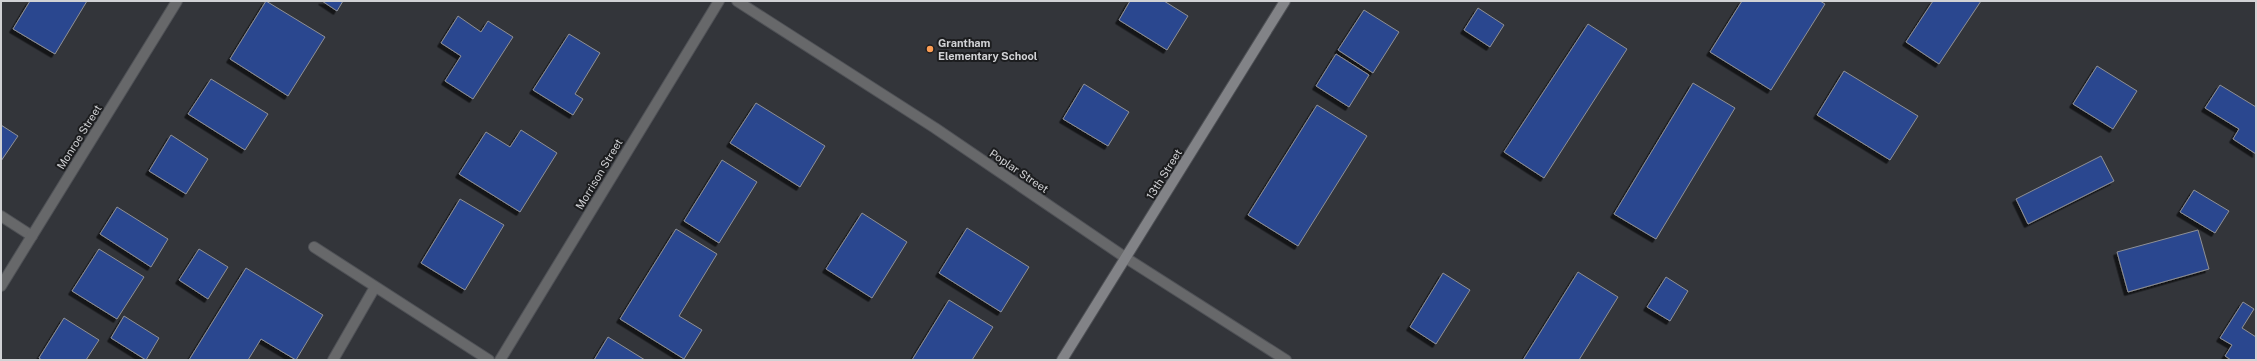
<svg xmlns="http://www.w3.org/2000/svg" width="2257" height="361" font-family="'Public Sans',sans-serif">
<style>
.building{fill:#2c478f;stroke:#8e9095;filter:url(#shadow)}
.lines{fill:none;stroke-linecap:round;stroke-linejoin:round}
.lane-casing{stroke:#4f5156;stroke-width:12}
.street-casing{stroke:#4f5156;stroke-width:12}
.secondary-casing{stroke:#4f5156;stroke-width:12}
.lane{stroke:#67686a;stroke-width:10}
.street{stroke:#67686a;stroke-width:10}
.secondary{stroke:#828387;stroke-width:10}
.poi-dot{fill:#fc9d54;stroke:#1c1d1f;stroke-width:1.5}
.labels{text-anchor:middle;stroke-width:4;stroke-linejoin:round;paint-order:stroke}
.poi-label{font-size:11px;font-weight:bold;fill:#d1d2d5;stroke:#1c1d1f;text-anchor:start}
.street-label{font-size:11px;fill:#d1d2d5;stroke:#1c1d1f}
</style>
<defs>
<filter id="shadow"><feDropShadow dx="-3.5" dy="3.5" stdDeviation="0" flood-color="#0009"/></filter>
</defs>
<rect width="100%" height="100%" fill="#33353a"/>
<!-- building -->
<path class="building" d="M30,1H87L55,54L13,29Z
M266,1L325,37L288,96L230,59Z
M322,1H343L337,11Z
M1130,1H1164L1188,16L1167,50L1119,20Z
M1742,1H1820L1825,4L1771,90L1710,52Z
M1933,1H1981L1939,64L1906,42Z
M1478,8L1504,25L1490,47L1464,30Z
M1364,10L1399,32L1373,73L1338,50Z
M458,16L481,32L488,21L513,37L473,99L445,81L461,56L441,43Z
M1588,24L1627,49L1544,178L1504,152Z
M569,34L600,53L575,94L583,99L573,115L533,90Z
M1336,54L1369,75L1349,107L1316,86Z
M2097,66L2137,91L2113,129L2073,104Z
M1844,71L1918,116L1890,160L1817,115Z
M211,79L268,114L245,150L188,114Z
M1693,83L1735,108L1656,239L1614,214Z
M1084,84L1129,112L1108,146L1063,119Z
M2220,85L2256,107V154L2233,139L2239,129L2205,108Z
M756,103L825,146L800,187L730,143Z
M1317,105L1367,136L1298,246L1248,215Z
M1,125L18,136L1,161Z
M521,130L557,153L520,212L459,174L486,132L510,147Z
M171,135L208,159L186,194L149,171Z
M2101,156L2114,181L2028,224L2016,199Z
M722,160L757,182L719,243L684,221Z
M2194,190L2229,211L2215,233L2180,212Z
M460,199L504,225L465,290L421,263Z
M117,207L168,239L151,267L100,234Z
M862,213L907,242L872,298L826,269Z
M967,228L1029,267L1001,312L939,273Z
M676,229L717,254L679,316L702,330L684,359L620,319Z
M2198,230L2209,269L2128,292L2117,252Z
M99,249L144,277L117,319L72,291Z
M199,249L228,267L208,299L179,280Z
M246,268L323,315L296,360L261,339L248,360H189Z
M1578,272L1618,297L1579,360H1523Z
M1443,273L1470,290L1436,344L1410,327Z
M1666,277L1688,291L1670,321L1647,307Z
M949,300L993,327L972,360H912Z
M2243,302L2254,309L2242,328L2256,337V360H2231L2225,356L2232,345L2220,338Z
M124,316L159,338L146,360L111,338Z
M64,318L99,340L86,360H42L39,358Z
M608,337L645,360H594Z"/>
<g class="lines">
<defs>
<path id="lane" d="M1,216L32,236
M314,247L489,360
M333,360L375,287"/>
<path id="street" d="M737,1L935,128L1126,258L1286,360
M1,286L177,1
M500,360L719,1"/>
<path id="secondary" d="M1062,360L1285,1"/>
</defs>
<!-- lane casing -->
<use href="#lane" class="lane-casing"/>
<!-- street casing -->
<use href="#street" class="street-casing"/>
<!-- secondary casing -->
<use href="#secondary" class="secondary-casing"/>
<!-- lane -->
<use href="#lane" class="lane"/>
<!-- street -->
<use href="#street" class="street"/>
<!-- secondary -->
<use href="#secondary" class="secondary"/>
</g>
<!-- markers -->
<circle class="poi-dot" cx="930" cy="49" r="4"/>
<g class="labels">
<!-- poi labels -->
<g class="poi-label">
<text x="938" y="47">Grantham<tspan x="938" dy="13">Elementary School</tspan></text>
</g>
<!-- street labels -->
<g class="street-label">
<text transform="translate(79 137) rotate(-58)" y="4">Monroe Street</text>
<text transform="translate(1019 171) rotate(34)" y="4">Poplar Street</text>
<text transform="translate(599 174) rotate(-59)" y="4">Morrison Street</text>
<text transform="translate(1164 174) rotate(-58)" y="4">13th Street</text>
</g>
</g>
<!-- border -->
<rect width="2257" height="361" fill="none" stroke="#d1d2d5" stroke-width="4"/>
</svg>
